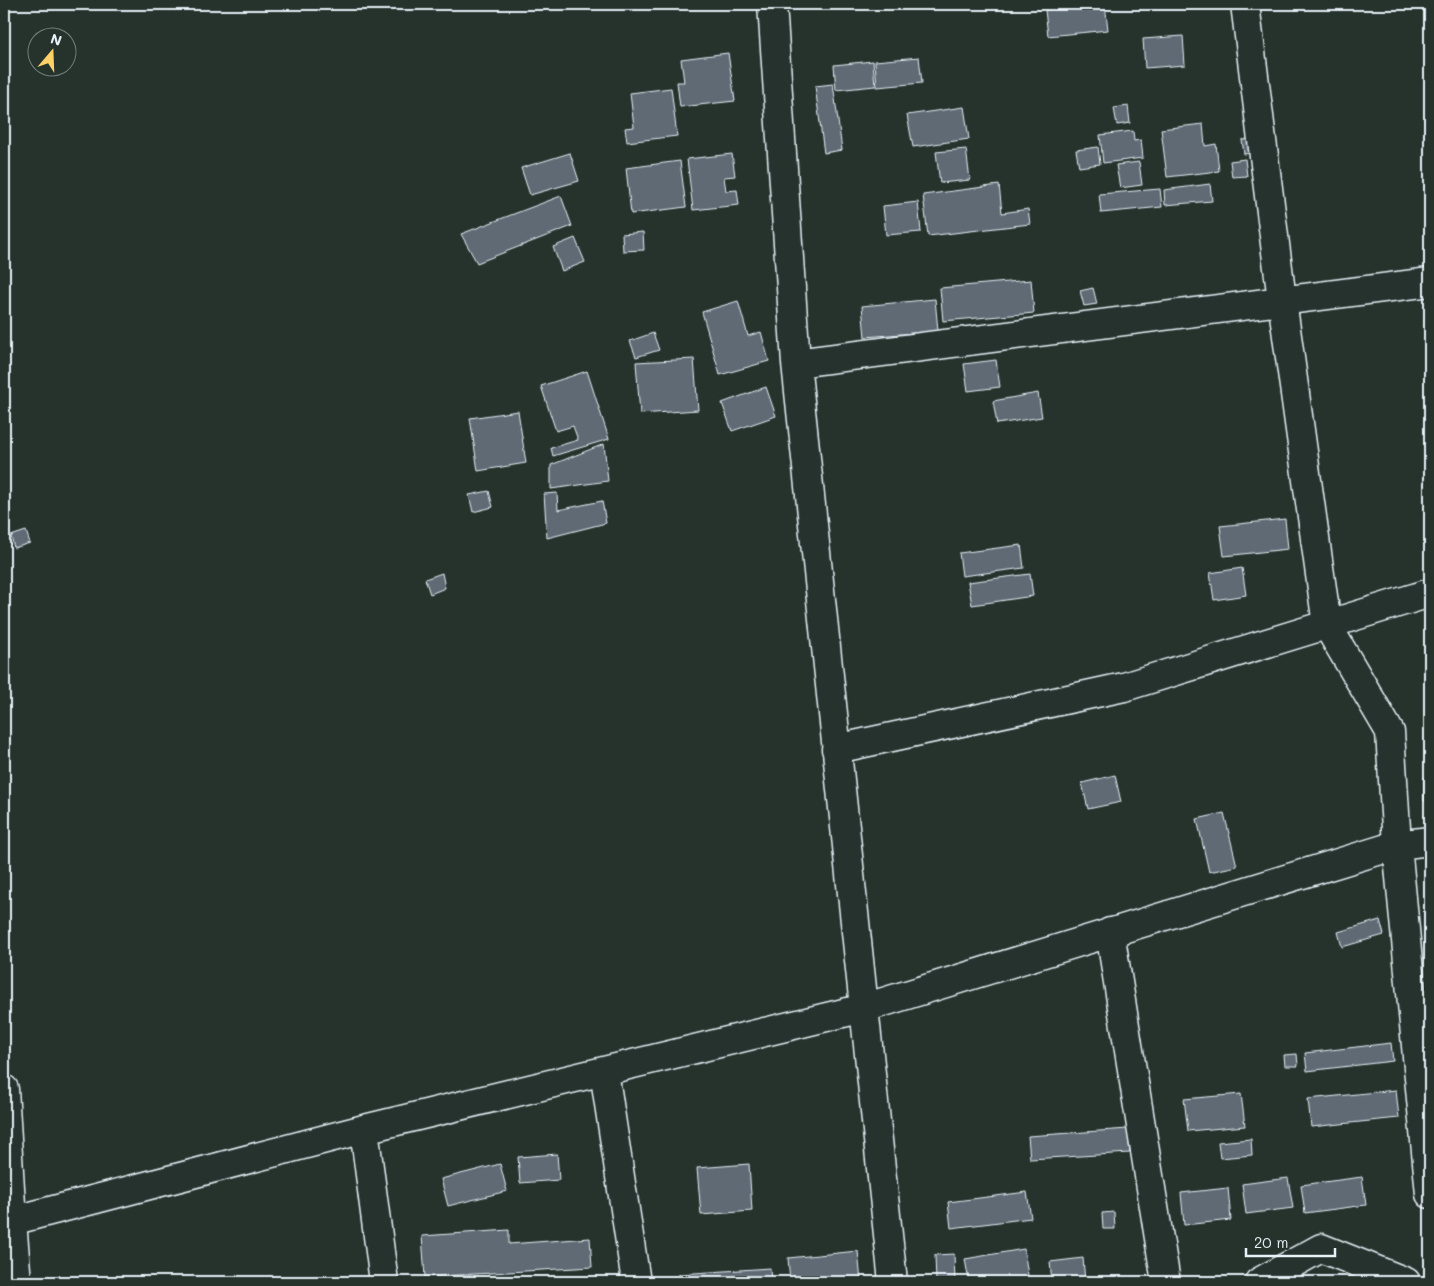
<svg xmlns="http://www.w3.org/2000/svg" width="1434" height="1286" font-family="Mali,sans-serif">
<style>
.building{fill:#5e6b75;stroke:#e8f1f8}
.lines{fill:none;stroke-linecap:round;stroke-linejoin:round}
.street-casing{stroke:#e8f1f8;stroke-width:31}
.street{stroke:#26332d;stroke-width:28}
</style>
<rect width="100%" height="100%" fill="#26332d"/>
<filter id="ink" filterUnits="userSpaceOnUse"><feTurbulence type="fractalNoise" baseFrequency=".02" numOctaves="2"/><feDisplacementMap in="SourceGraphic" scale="10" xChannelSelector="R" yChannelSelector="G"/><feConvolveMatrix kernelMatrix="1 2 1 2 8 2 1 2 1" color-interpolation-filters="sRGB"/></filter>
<g filter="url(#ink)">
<!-- building -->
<path class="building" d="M1105,4L1108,30L1048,36L1045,10Z
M1183,36L1185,65L1145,68L1143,39Z
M728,53L735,101L680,107L677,82H684L681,59Z
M919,57L922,83L877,87L875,61Z
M873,61L875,86L836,90L834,65Z
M833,84L842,150L824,153L815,86Z
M671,88L677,136L627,142L625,128L634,127L630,93Z
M1128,106L1130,123L1117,125L1114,108Z
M964,107L969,139L913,147L907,115Z
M1203,124L1205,146L1216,144L1219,171L1167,177L1161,129Z
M1133,131L1134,141L1141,140L1143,158L1103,163L1100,135Z
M1260,138L1261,152L1244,154L1242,140Z
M1098,147L1100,164L1079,167L1076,150Z
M966,149L970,180L940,183L936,152Z
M570,153L579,181L530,195L521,168Z
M732,154L735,176L724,177L726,191L737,190L739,205L693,210L687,159Z
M1245,159L1247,176L1232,177L1230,161Z
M680,161L686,207L631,214L626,168Z
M1139,162L1142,185L1120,188L1116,165Z
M1210,184L1212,201L1165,205L1164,190Z
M999,185L1002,213L1028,209L1030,224L928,236L923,195Z
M1160,189L1162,207L1101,213L1099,194Z
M561,196L572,226L477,263L461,234Z
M918,202L921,232L886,235L883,206Z
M643,232L644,250L623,251L622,234Z
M575,238L585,262L562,271L553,247Z
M1031,280L1034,313L943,321L940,288Z
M1093,288L1097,304L1084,306L1080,291Z
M935,299L938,331L865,337L862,306Z
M738,301L748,336L761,332L769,361L720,375L702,312Z
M653,333L659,350L636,357L630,341Z
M694,359L698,410L640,414L636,362Z
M996,360L1000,387L968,391L964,364Z
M587,371L609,439L553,456L551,448L578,440L573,426L556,431L541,386Z
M766,387L776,416L732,431L722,403Z
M1038,393L1042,417L997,424L993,401Z
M518,411L526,463L478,471L470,418Z
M604,444L608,481L551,489V465Z
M489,491L493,507L473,512L469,495Z
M557,493L558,510L602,501L606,523L547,538L544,494Z
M1285,519L1288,549L1224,556L1220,526Z
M26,531L30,543L14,548L11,536Z
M1021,545L1024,568L962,576L959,553Z
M1242,568L1246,595L1214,600L1210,573Z
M442,573L445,588L430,594L425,579Z
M1030,574L1033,596L972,605L968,582Z
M1115,775L1121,802L1088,809L1082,783Z
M1430,777V800L1424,801V778Z
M1224,813L1237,866L1209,872L1197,819Z
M1380,920L1384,935L1342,947L1338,932Z
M1391,1043L1393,1061L1307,1071L1305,1053Z
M1297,1054L1298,1066H1285L1284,1055Z
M1396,1090L1399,1118L1311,1127L1308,1099Z
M1241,1094L1245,1126L1188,1131L1184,1099Z
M1128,1129L1130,1153L1030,1159L1028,1136Z
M1251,1139L1252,1155L1220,1158L1218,1142Z
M557,1154L559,1180L520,1183L518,1157Z
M500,1164L507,1191L448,1206L441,1179Z
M749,1164L752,1211L701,1215L697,1168Z
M1362,1177L1366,1205L1305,1213L1301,1185Z
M1288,1178L1293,1208L1246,1214L1242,1184Z
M1228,1188L1231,1220L1184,1225L1181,1193Z
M1027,1192L1031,1218L951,1228L948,1202Z
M1114,1212L1115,1229H1103L1102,1213Z
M509,1230V1244L590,1238L592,1267L425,1277L422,1236Z
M1024,1249L1029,1282H969L965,1259Z
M858,1251L861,1282H790L788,1258Z
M954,1254L955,1282H936L935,1255Z
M1083,1258L1085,1282H1052L1050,1262Z
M770,1268L771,1282H679V1274Z"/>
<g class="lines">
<defs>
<path id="street" d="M772,4L796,363L893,1282
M1245,4L1282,300L1327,625L1390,732L1397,845L1430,1194
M796,363L1430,282
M836,749L1124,687L1430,593
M1110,932L1166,1282
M604,1071L636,1282
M4,1089L12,1221L17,1282
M364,1129L384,1282
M4,1223L364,1129L864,1008L1397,845L1430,841
M1259,1282L1321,1248L1406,1282"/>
</defs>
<!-- street casing -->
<use href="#street" class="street-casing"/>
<!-- street -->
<use href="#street" class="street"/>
</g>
</g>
<!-- margin -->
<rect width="1434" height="1286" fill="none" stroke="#26332d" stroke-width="20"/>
<rect x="10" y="10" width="1414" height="1266" fill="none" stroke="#e8f1f8" stroke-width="2" filter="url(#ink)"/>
<!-- north arrow -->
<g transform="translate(52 52) rotate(19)"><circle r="24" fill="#26332d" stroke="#747f7e"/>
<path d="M0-4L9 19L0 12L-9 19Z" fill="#ffd166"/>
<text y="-8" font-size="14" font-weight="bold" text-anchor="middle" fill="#e8f1f8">N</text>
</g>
<!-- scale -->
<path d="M1246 1248v8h89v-8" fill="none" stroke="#e8f1f8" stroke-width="2.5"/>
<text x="1254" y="1248" font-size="15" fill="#e8f1f8" stroke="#26332d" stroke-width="4" paint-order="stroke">20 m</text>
</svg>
